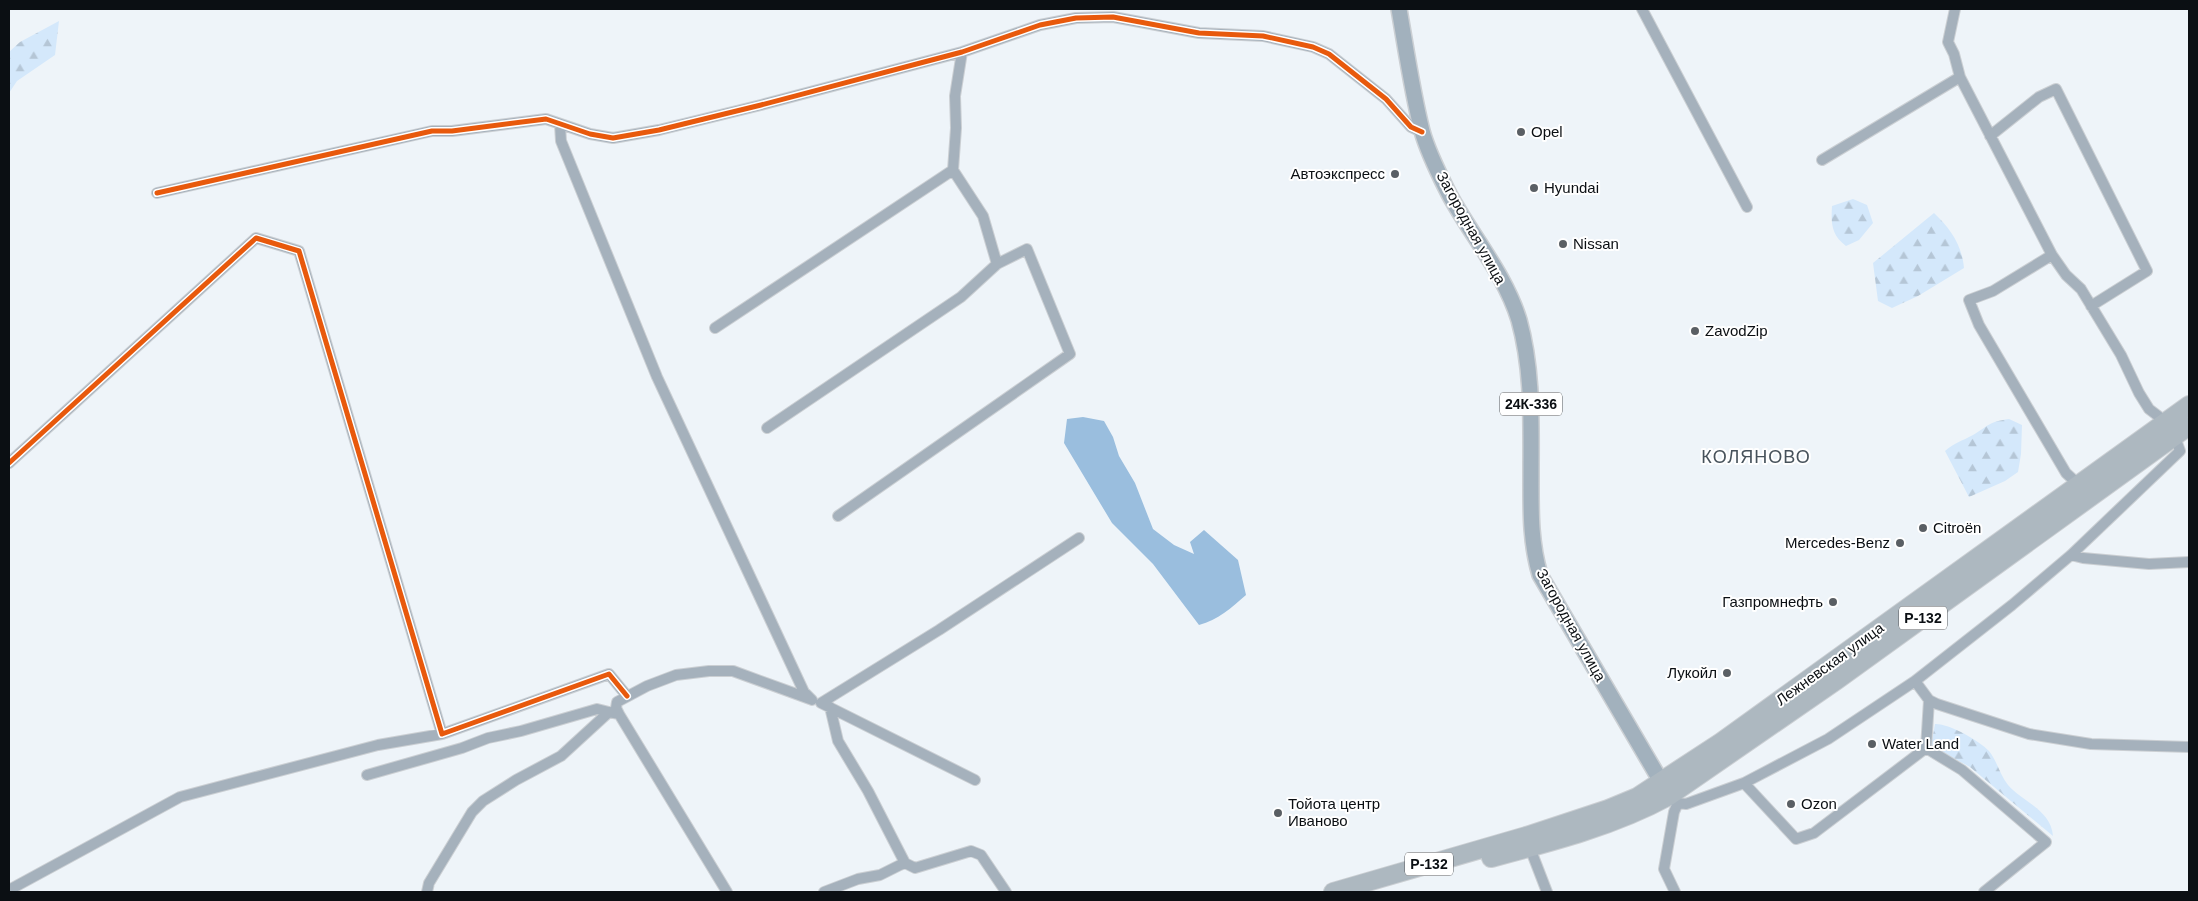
<svg xmlns="http://www.w3.org/2000/svg" width="2198" height="901" font-family="Arial,sans-serif">
<style>
.forest{fill:url(#forest-firs)}
.water{fill:#9abede}
.lines{fill:none;stroke-linecap:round;stroke-linejoin:round}
.street-casing{stroke:#cbcfd3;stroke-width:12}
.primary-casing{stroke:#cbcfd3;stroke-width:18}
.highway-casing{stroke:#cbcfd3;stroke-width:20}
.street{stroke:#a5b1bc;stroke-width:10}
.primary{stroke:#a2b1bd;stroke-width:15}
.highway{stroke:#adb8c0;stroke-width:18}
.cycleway-casing{stroke:#fff;stroke-width:8}
.cycleway{stroke:#e8590c;stroke-width:5}
.poi-dot{fill:#5a5f64;stroke:#fff;stroke-width:2}
.labels{text-anchor:middle;stroke-width:4;stroke-linejoin:round;paint-order:stroke}
.shield{fill:#fff;stroke:#54575a;stroke-width:1}
.shield-label{font-size:14px;font-weight:bold;fill:#0b0f13}
.poi-label{font-size:15px;fill:#0b0f13;stroke:#fff;text-anchor:start}
.street-label{font-size:15px;fill:#0b0f13;stroke:#fff}
.quarter-label{font-size:18px;letter-spacing:1px;fill:#47525b;stroke:#fff}
</style>
<defs>
<pattern id="forest-firs" width="22" height="20" patternUnits="userSpaceOnUse" patternTransform="scale(1.25)"><rect width="22" height="20" fill="#d4e8fb"/><path d="M5 1l3.5 6h-7zM16 11l3.5 6h-7z" fill="#b5c6d6"/></pattern>
</defs>
<rect width="100%" height="100%" fill="#eef4f9"/>
<!-- forest -->
<path class="forest" d="M59,21L55,55L17,81L9,93V52L20,42Z
M1853,199L1867,205L1873,223L1859,240L1846,246C1831,235 1831,223 1832,206Z
M1934,213C1950,228 1962,245 1964,268L1918,296L1892,308L1878,301L1873,263Z
M2009,419L2022,425L2021,454L2018,472L2005,481L1969,497L1945,451C1954,443 1962,441 1973,435C1990,425 1988,422 2009,419Z
M1935,724C1948,723 1980,741 1989,751C1997,761 2000,775 2008,785C2023,802 2051,810 2053,836L1970,767L1931,746Z"/>
<!-- water -->
<path class="water" d="M1083,417L1104,421L1113,437L1119,456L1135,483L1153,529L1174,545L1194,554L1190,542L1204,530L1238,560L1246,595C1231,608 1218,620 1199,625L1153,564L1112,523L1064,443L1067,419Z"/>
<g class="lines">
<defs>
<path id="street" d="M1642,9L1747,207
M1955,9L1948,42L1954,54L1960,77L2052,255L2066,275L2081,289L2121,355L2139,393L2149,409L2166,422
M560,125L561,141L657,377L804,692L812,700
M1990,136L2039,97L2056,89L2147,271L2091,306
M1822,160L1960,77
M157,193L432,131H452L546,119L590,134L613,138L659,130L761,105L962,52L1040,25L1076,18L1113,17L1199,33L1263,36L1313,47L1329,54L1386,99L1411,127L1422,132
M2052,255L1993,291L1969,300L1979,325L2066,473L2079,485
M715,328L953,170L956,128L955,96L962,52
M767,428L961,297L997,264
M9,463L256,238L299,251L442,734L609,674L627,696
M838,516L1070,354L1027,249L997,264L983,216L953,170
M2071,555L2083,558L2149,564L2189,562
M1915,681L1929,700L1937,704L2029,734L2091,744L2189,747
M1929,700L1926,748L1962,770L2046,842L1984,892
M830,707L838,741L868,791L905,863
M619,714L616,708L617,702L647,686L676,675L709,671H733L810,699
M367,775L462,748L488,738L521,731L597,709L609,712
M975,780L821,703L939,630L1079,538
M1744,783L1796,839L1814,833L1926,748
M1669,796L1678,803L1686,804L1744,783L1828,739L1915,681L2012,605L2071,555L2180,451L2175,437
M1530,848L1547,892
M9,890L180,797L378,745L442,734
M427,892L429,883L472,812L483,801L516,780L561,756L609,712L619,714L727,892
M824,892L858,879L880,875L900,865L905,863L915,868L971,851L981,855L1006,892
M1675,892L1664,869L1674,812L1678,803"/>
<path id="primary" d="M1399,9C1406,49 1412,91 1422,131C1428,153 1439,174 1449,194C1471,235 1505,274 1519,320C1533,370 1531,422 1531,474C1531,509 1530,541 1540,575L1666,790"/>
<path id="highway" d="M1491,858C1552,842 1614,826 1669,796L1837,680L2189,426
M1333,892L1526,836L1608,809L1637,797L1721,742L2189,405"/>
</defs>
<!-- street casing -->
<use href="#street" class="street-casing"/>
<!-- primary casing -->
<use href="#primary" class="primary-casing"/>
<!-- highway casing -->
<use href="#highway" class="highway-casing"/>
<!-- street -->
<use href="#street" class="street"/>
<!-- primary -->
<use href="#primary" class="primary"/>
<!-- highway -->
<use href="#highway" class="highway"/>
<defs>
<path id="cycleway" d="M157,193L432,131H452L546,119L590,134L613,138L659,130L761,105L962,52L1040,25L1076,18L1113,17L1199,33L1263,36L1313,47L1329,54L1386,99L1411,127L1422,132
M9,463L256,238L299,251L442,734L609,674L627,696"/>
</defs>
<!-- cycleway casing -->
<use href="#cycleway" class="cycleway-casing"/>
<!-- cycleway -->
<use href="#cycleway" class="cycleway"/>
</g>
<!-- markers -->
<g class="poi-dot">
<circle cx="1521" cy="132" r="5"/>
<circle cx="1395" cy="174" r="5"/>
<circle cx="1534" cy="188" r="5"/>
<circle cx="1563" cy="244" r="5"/>
<circle cx="1695" cy="331" r="5"/>
<circle cx="1923" cy="528" r="5"/>
<circle cx="1900" cy="543" r="5"/>
<circle cx="1833" cy="602" r="5"/>
<circle cx="1727" cy="673" r="5"/>
<circle cx="1872" cy="744" r="5"/>
<circle cx="1791" cy="804" r="5"/>
<circle cx="1278" cy="813" r="5"/>
</g>
<g class="labels">
<!-- shield labels -->
<g class="shield">
<rect x="1500" y="392.5" width="62" height="23" rx="4"/>
<rect x="1899" y="606.5" width="48" height="23" rx="4"/>
<rect x="1405" y="852.5" width="48" height="23" rx="4"/>
</g>
<g class="shield-label">
<text x="1531" y="409">24К-336</text>
<text x="1923" y="623">Р-132</text>
<text x="1429" y="869">Р-132</text>
</g>
<!-- poi labels -->
<g class="poi-label">
<text x="1531" y="137">Opel</text>
<text x="1385" y="179" text-anchor="end">Автоэкспресс</text>
<text x="1544" y="193">Hyundai</text>
<text x="1573" y="249">Nissan</text>
<text x="1705" y="336">ZavodZip</text>
<text x="1933" y="533">Citroën</text>
<text x="1890" y="548" text-anchor="end">Mercedes-Benz</text>
<text x="1823" y="607" text-anchor="end">Газпромнефть</text>
<text x="1717" y="678" text-anchor="end">Лукойл</text>
<text x="1882" y="749">Water Land</text>
<text x="1288" y="809">Тойота центр<tspan x="1288" dy="17">Иваново</tspan></text>
<text x="1801" y="809">Ozon</text>
</g>
<!-- street labels -->
<g class="street-label">
<text transform="translate(1471 228) rotate(61)" y="5">Загородная улица</text>
<text transform="translate(1571 625) rotate(61)" y="5">Загородная улица</text>
<text transform="translate(1830 664) rotate(-36)" y="5">Лежневская улица</text>
</g>
<!-- quarter labels -->
<g class="quarter-label">
<text x="1756" y="463">КОЛЯНОВО</text>
</g>
</g>
<!-- border -->
<rect width="2198" height="901" fill="none" stroke="#0b0f13" stroke-width="20"/>
</svg>
